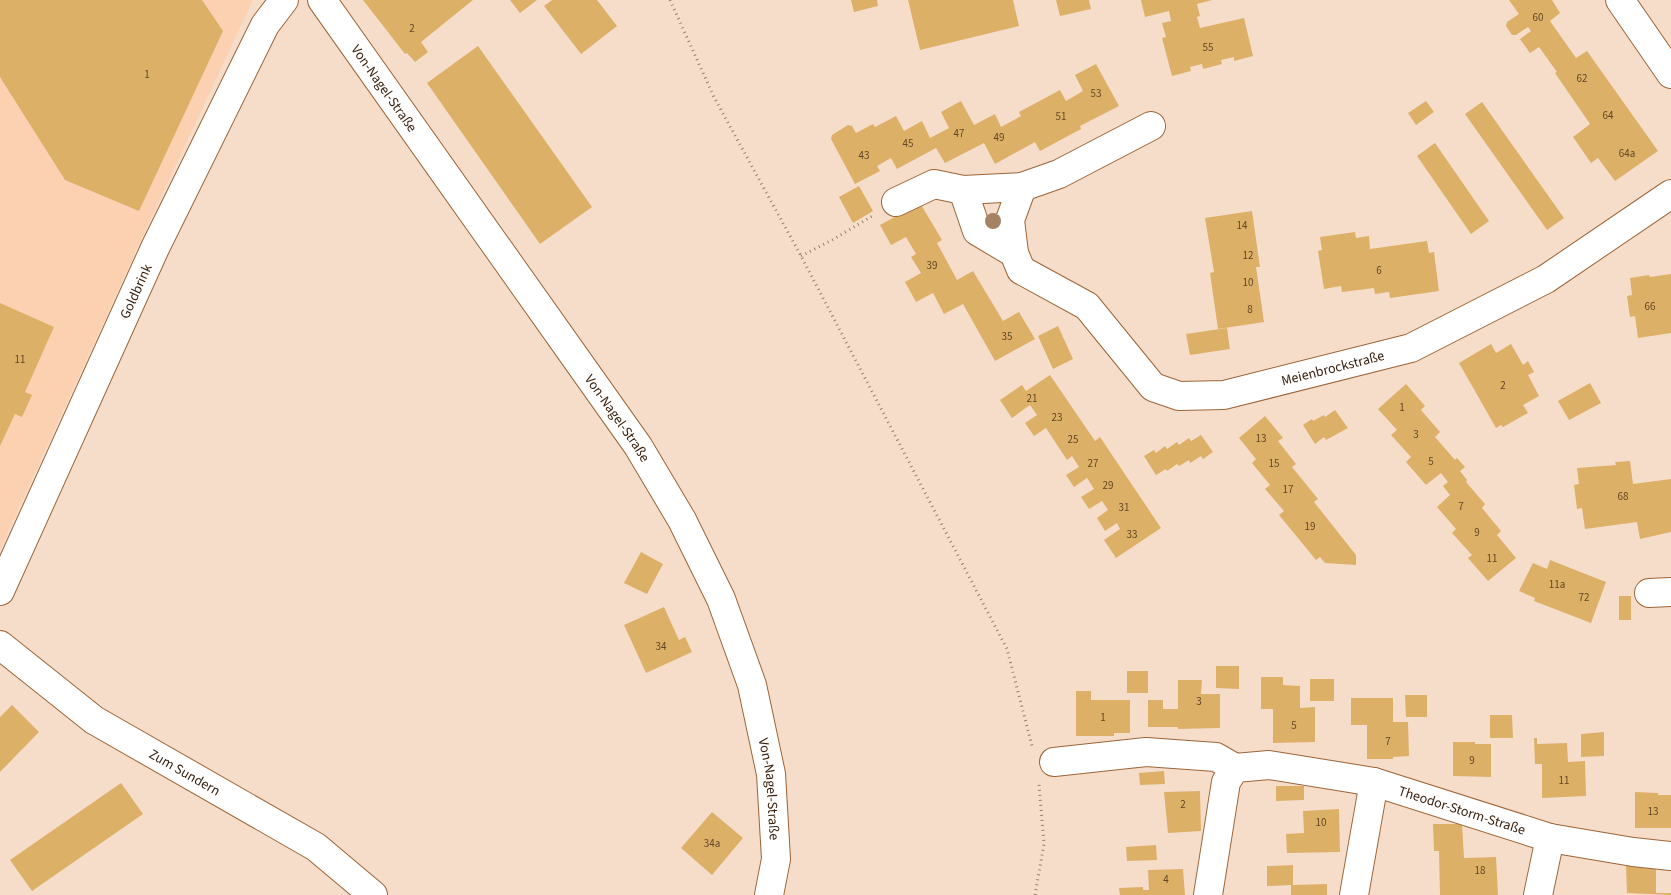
<svg xmlns="http://www.w3.org/2000/svg" width="1671" height="895" font-family="'Source Sans 3',sans-serif">
<style>
.built{fill:#fbd1b2}
.building{fill:#ddb068}
.lines{fill:none;stroke-linecap:round;stroke-linejoin:round}
.minor-casing{stroke:#9d6538;stroke-width:30}
.path{stroke:#98806d;stroke-width:3;stroke-dasharray:1 4;stroke-linecap:butt}
.minor{stroke:#fff;stroke-width:28}
.tree{fill:#a68264}
.labels{text-anchor:middle;stroke-width:4;stroke-linejoin:round;paint-order:stroke}
.number-label{font-size:11px;fill:#624625}
.street-label{font-size:14px;fill:#39220f;stroke:#f9ece3}
</style>
<rect width="100%" height="100%" fill="#f6ddca"/>
<!-- built -->
<path class="built" d="M0,0H253L140,242L0,550Z"/>
<!-- building -->
<path class="building" d="M0,0H202L223,31L139,211L65,180L0,77Z
M363,0H473L421,42L428,52L415,62L407,53L405,54Z
M510,0H537L520,13Z
M552,0H597L617,26L581,54L544,6Z
M851,0H877L878,6L854,12Z
M908,0H1013L1019,26L920,50Z
M1056,0H1089L1091,9L1060,16Z
M1141,0H1212L1197,4L1200,16L1197,17L1200,28L1244,18L1253,56L1234,61V57L1221,60L1222,64L1203,69L1202,64L1190,67L1191,71L1172,76L1162,38L1166,37L1162,23L1171,21L1169,11L1145,17Z
M1509,0H1552L1560,13L1550,21L1576,58L1587,51L1658,151L1615,181L1598,158L1591,163L1573,137L1590,124L1555,73L1557,72L1539,47L1530,53L1520,39L1531,31L1528,27L1516,35H1512L1506,26L1507,22L1519,14Z
M478,46L592,207L540,244L427,83Z
M1096,64L1119,106L1080,126L1081,129L1040,151L1035,142L995,164L984,143L945,163L936,148L897,169L891,158L877,166L880,171L855,184L831,139L832,135L848,125L852,126L856,133L873,124L875,127L896,116L904,131L922,121L930,138L949,128L941,112L961,101L974,125L995,114L1001,127L1021,116L1019,112L1060,90L1066,101L1083,91L1075,75Z
M1426,101L1434,112L1416,125L1408,113Z
M1482,102L1564,218L1547,230L1465,114Z
M1435,143L1489,221L1471,234L1417,156Z
M859,186L873,211L853,223L839,197Z
M920,203L942,240L937,243L957,280L973,271L1003,321L1019,312L1035,339L995,361L963,304L944,314L933,293L916,302L905,282L921,273L911,257L916,254L906,237L891,245L880,225Z
M1252,211L1260,267H1256L1264,322L1218,329L1210,273L1214,272L1205,218Z
M1355,232L1356,238L1369,236L1370,249L1427,241L1429,253L1434,252L1439,291L1390,298L1389,292L1375,294L1374,288L1342,292L1341,286L1324,289L1318,251L1322,250L1320,237Z
M1671,274V333L1638,338L1635,316L1630,317L1627,296L1632,295L1630,278L1649,275L1650,277Z
M0,303L54,327L25,392L32,395L22,417L15,414L0,446Z
M1058,326L1073,359L1053,369L1038,336Z
M1227,328L1230,349L1190,355L1186,334Z
M1491,344L1496,353L1511,344L1523,365L1528,361L1534,372L1528,375L1539,396L1523,405L1528,413L1503,427L1501,425L1496,428L1459,363Z
M1050,375L1095,441L1100,437L1161,528L1116,558L1104,540L1120,529L1117,523L1105,531L1097,518L1108,510L1102,501L1089,509L1081,497L1094,489L1087,478L1074,487L1066,475L1079,467L1072,456L1067,460L1046,428L1034,436L1025,423L1037,415L1030,405L1012,418L1000,400L1022,385L1026,391Z
M1590,383L1601,403L1569,420L1558,401Z
M1406,384L1425,406L1421,410L1440,432L1435,437L1455,460L1457,458L1465,467L1460,471L1467,480L1466,482L1485,504L1482,508L1501,531L1497,535L1516,558L1488,581L1468,558L1472,555L1452,533L1456,529L1437,507L1450,495L1443,486L1448,482L1441,473L1426,485L1406,462L1411,457L1391,435L1397,430L1378,409Z
M1335,410L1348,428L1326,440L1324,437L1315,444L1303,425L1312,419L1313,421L1324,415L1325,417Z
M1265,416L1283,438L1278,441L1296,464L1292,467L1318,499L1314,502L1356,555V565L1325,563L1320,557L1316,560L1279,515L1284,511L1265,489L1270,485L1252,463L1256,459L1239,438Z
M1201,435L1213,452L1203,459L1201,456L1190,463L1189,460L1179,466L1177,464L1167,471L1166,469L1156,475L1144,456L1154,450L1156,453L1165,446L1167,449L1177,442L1179,445L1189,438L1191,441Z
M1630,461L1633,484L1671,479V532L1640,539L1637,522L1585,529L1582,508L1577,509L1574,485L1579,484L1577,468L1616,465L1615,462Z
M641,552L663,564L647,594L624,583Z
M1550,560L1606,582L1591,623L1534,601L1535,598L1519,591L1533,563L1547,569Z
M1619,596H1631V620H1619Z
M664,607L679,640L685,637L692,652L646,673L624,625Z
M1216,666H1239V689L1216,688Z
M1127,671H1148V693H1127Z
M1261,677H1283V685L1300,686V708L1315,707V742L1273,743V709H1261Z
M1310,679H1334V701H1310Z
M1178,680H1202L1201,694H1220V728L1178,729V727H1148V700H1163V709H1178Z
M1076,691H1091V700H1130V733H1114V736H1076Z
M1405,695H1427V717H1406Z
M1351,698H1393V722H1408L1409,756L1393,757V759H1367V725H1351Z
M12,705L39,732L0,772V717Z
M1490,715H1512L1513,738H1490Z
M1604,732V756L1581,757V734Z
M1534,738H1537V744L1567,743L1568,762L1585,761L1586,796L1542,798V764H1535Z
M1453,742H1475V744H1491V777L1453,776Z
M1164,771L1165,784L1140,785L1139,773Z
M121,783L143,814L32,891L10,860Z
M1276,786H1304V800L1276,801Z
M1200,791L1201,831L1168,833L1164,792Z
M1635,792L1658,793V795H1671V828H1635Z
M1339,809L1340,852L1287,853L1286,834L1304,833L1303,811Z
M712,812L743,838L712,875L681,848Z
M1433,824H1462L1464,858L1496,857L1498,895H1440L1439,851H1434Z
M1156,845L1157,860L1127,861L1126,847Z
M1293,865V885L1327,884V895H1291V885L1267,886V866Z
M1626,866H1656V893H1671V895L1627,893Z
M1183,869L1185,895H1120L1119,888L1143,887V890H1149L1148,870Z"/>
<g class="lines">
<defs>
<g id="minor">
<path id="s1" d="M322,0L638,446L682,520L721,599L752,685L771,774L776,859L769,895"/>
<path d="M1620,0L1671,74"/>
<path id="s2" d="M1022,187L1010,220L1014,253L1021,270L1087,306L1153,387L1179,396L1224,395L1411,348L1546,279L1671,194"/>
<path d="M963,190L977,231L1014,253"/>
<path d="M896,202L934,184L963,190L1022,187L1059,174L1151,126"/>
<path id="s3" d="M0,591L155,248L265,25L284,0"/>
<path d="M1649,593L1671,592"/>
<path id="s4" d="M0,645L94,720L316,847L373,895"/>
<path d="M1054,762L1146,752L1216,757L1235,768"/>
<path id="s5" d="M1208,895L1226,782L1235,768L1269,765L1374,782L1550,838L1633,852L1671,856"/>
<path d="M1354,895L1374,782"/>
<path d="M1538,895L1550,838"/>
</g>
</defs>
<!-- minor casing -->
<use href="#minor" class="minor-casing"/>
<!-- path -->
<path class="path" d="M670,0L714,97L801,256L1007,649L1032,746
M801,256L834,239L874,215
M1035,895L1044,844L1039,784"/>
<!-- minor -->
<use href="#minor" class="minor"/>
</g>
<!-- trees -->
<circle class="tree" cx="993" cy="221" r="8"/>
<g class="labels">
<!-- number labels -->
<g class="number-label">
<text x="1538" y="21">60</text>
<text x="412" y="32">2</text>
<text x="1208" y="51">55</text>
<text x="147" y="78">1</text>
<text x="1582" y="82">62</text>
<text x="1096" y="97">53</text>
<text x="1608" y="119">64</text>
<text x="1061" y="120">51</text>
<text x="959" y="137">47</text>
<text x="999" y="141">49</text>
<text x="908" y="147">45</text>
<text x="1627" y="157">64a</text>
<text x="864" y="159">43</text>
<text x="1242" y="229">14</text>
<text x="1248" y="259">12</text>
<text x="932" y="269">39</text>
<text x="1379" y="274">6</text>
<text x="1248" y="286">10</text>
<text x="1650" y="310">66</text>
<text x="1250" y="313">8</text>
<text x="1007" y="340">35</text>
<text x="20" y="363">11</text>
<text x="1503" y="389">2</text>
<text x="1032" y="402">21</text>
<text x="1402" y="411">1</text>
<text x="1057" y="421">23</text>
<text x="1416" y="438">3</text>
<text x="1261" y="442">13</text>
<text x="1073" y="443">25</text>
<text x="1431" y="465">5</text>
<text x="1093" y="467">27</text>
<text x="1274" y="467">15</text>
<text x="1108" y="489">29</text>
<text x="1288" y="493">17</text>
<text x="1623" y="500">68</text>
<text x="1461" y="510">7</text>
<text x="1124" y="511">31</text>
<text x="1310" y="530">19</text>
<text x="1477" y="536">9</text>
<text x="1132" y="538">33</text>
<text x="1492" y="562">11</text>
<text x="1557" y="588">11a</text>
<text x="1584" y="601">72</text>
<text x="661" y="650">34</text>
<text x="1199" y="705">3</text>
<text x="1103" y="721">1</text>
<text x="1294" y="729">5</text>
<text x="1388" y="745">7</text>
<text x="1472" y="764">9</text>
<text x="1564" y="784">11</text>
<text x="1183" y="808">2</text>
<text x="1653" y="815">13</text>
<text x="1321" y="826">10</text>
<text x="712" y="847">34a</text>
<text x="1480" y="874">18</text>
<text x="1166" y="883">4</text>
</g>
<!-- street labels -->
<g class="street-label">
<text dy="5" stroke="none"><textPath href="#s1" startOffset="108">Von-Nagel-Straße</textPath></text>
<text dy="5" stroke="none"><textPath href="#s3" startOffset="329">Goldbrink</textPath></text>
<text dy="5" stroke="none"><textPath href="#s2" startOffset="451">Meienbrockstraße</textPath></text>
<text dy="5" stroke="none"><textPath href="#s1" startOffset="512">Von-Nagel-Straße</textPath></text>
<text dy="5" stroke="none"><textPath href="#s4" startOffset="225">Zum Sundern</textPath></text>
<text dy="5" stroke="none"><textPath href="#s1" startOffset="918">Von-Nagel-Straße</textPath></text>
<text dy="5" stroke="none"><textPath href="#s5" startOffset="364">Theodor-Storm-Straße</textPath></text>
</g>
</g>
</svg>
